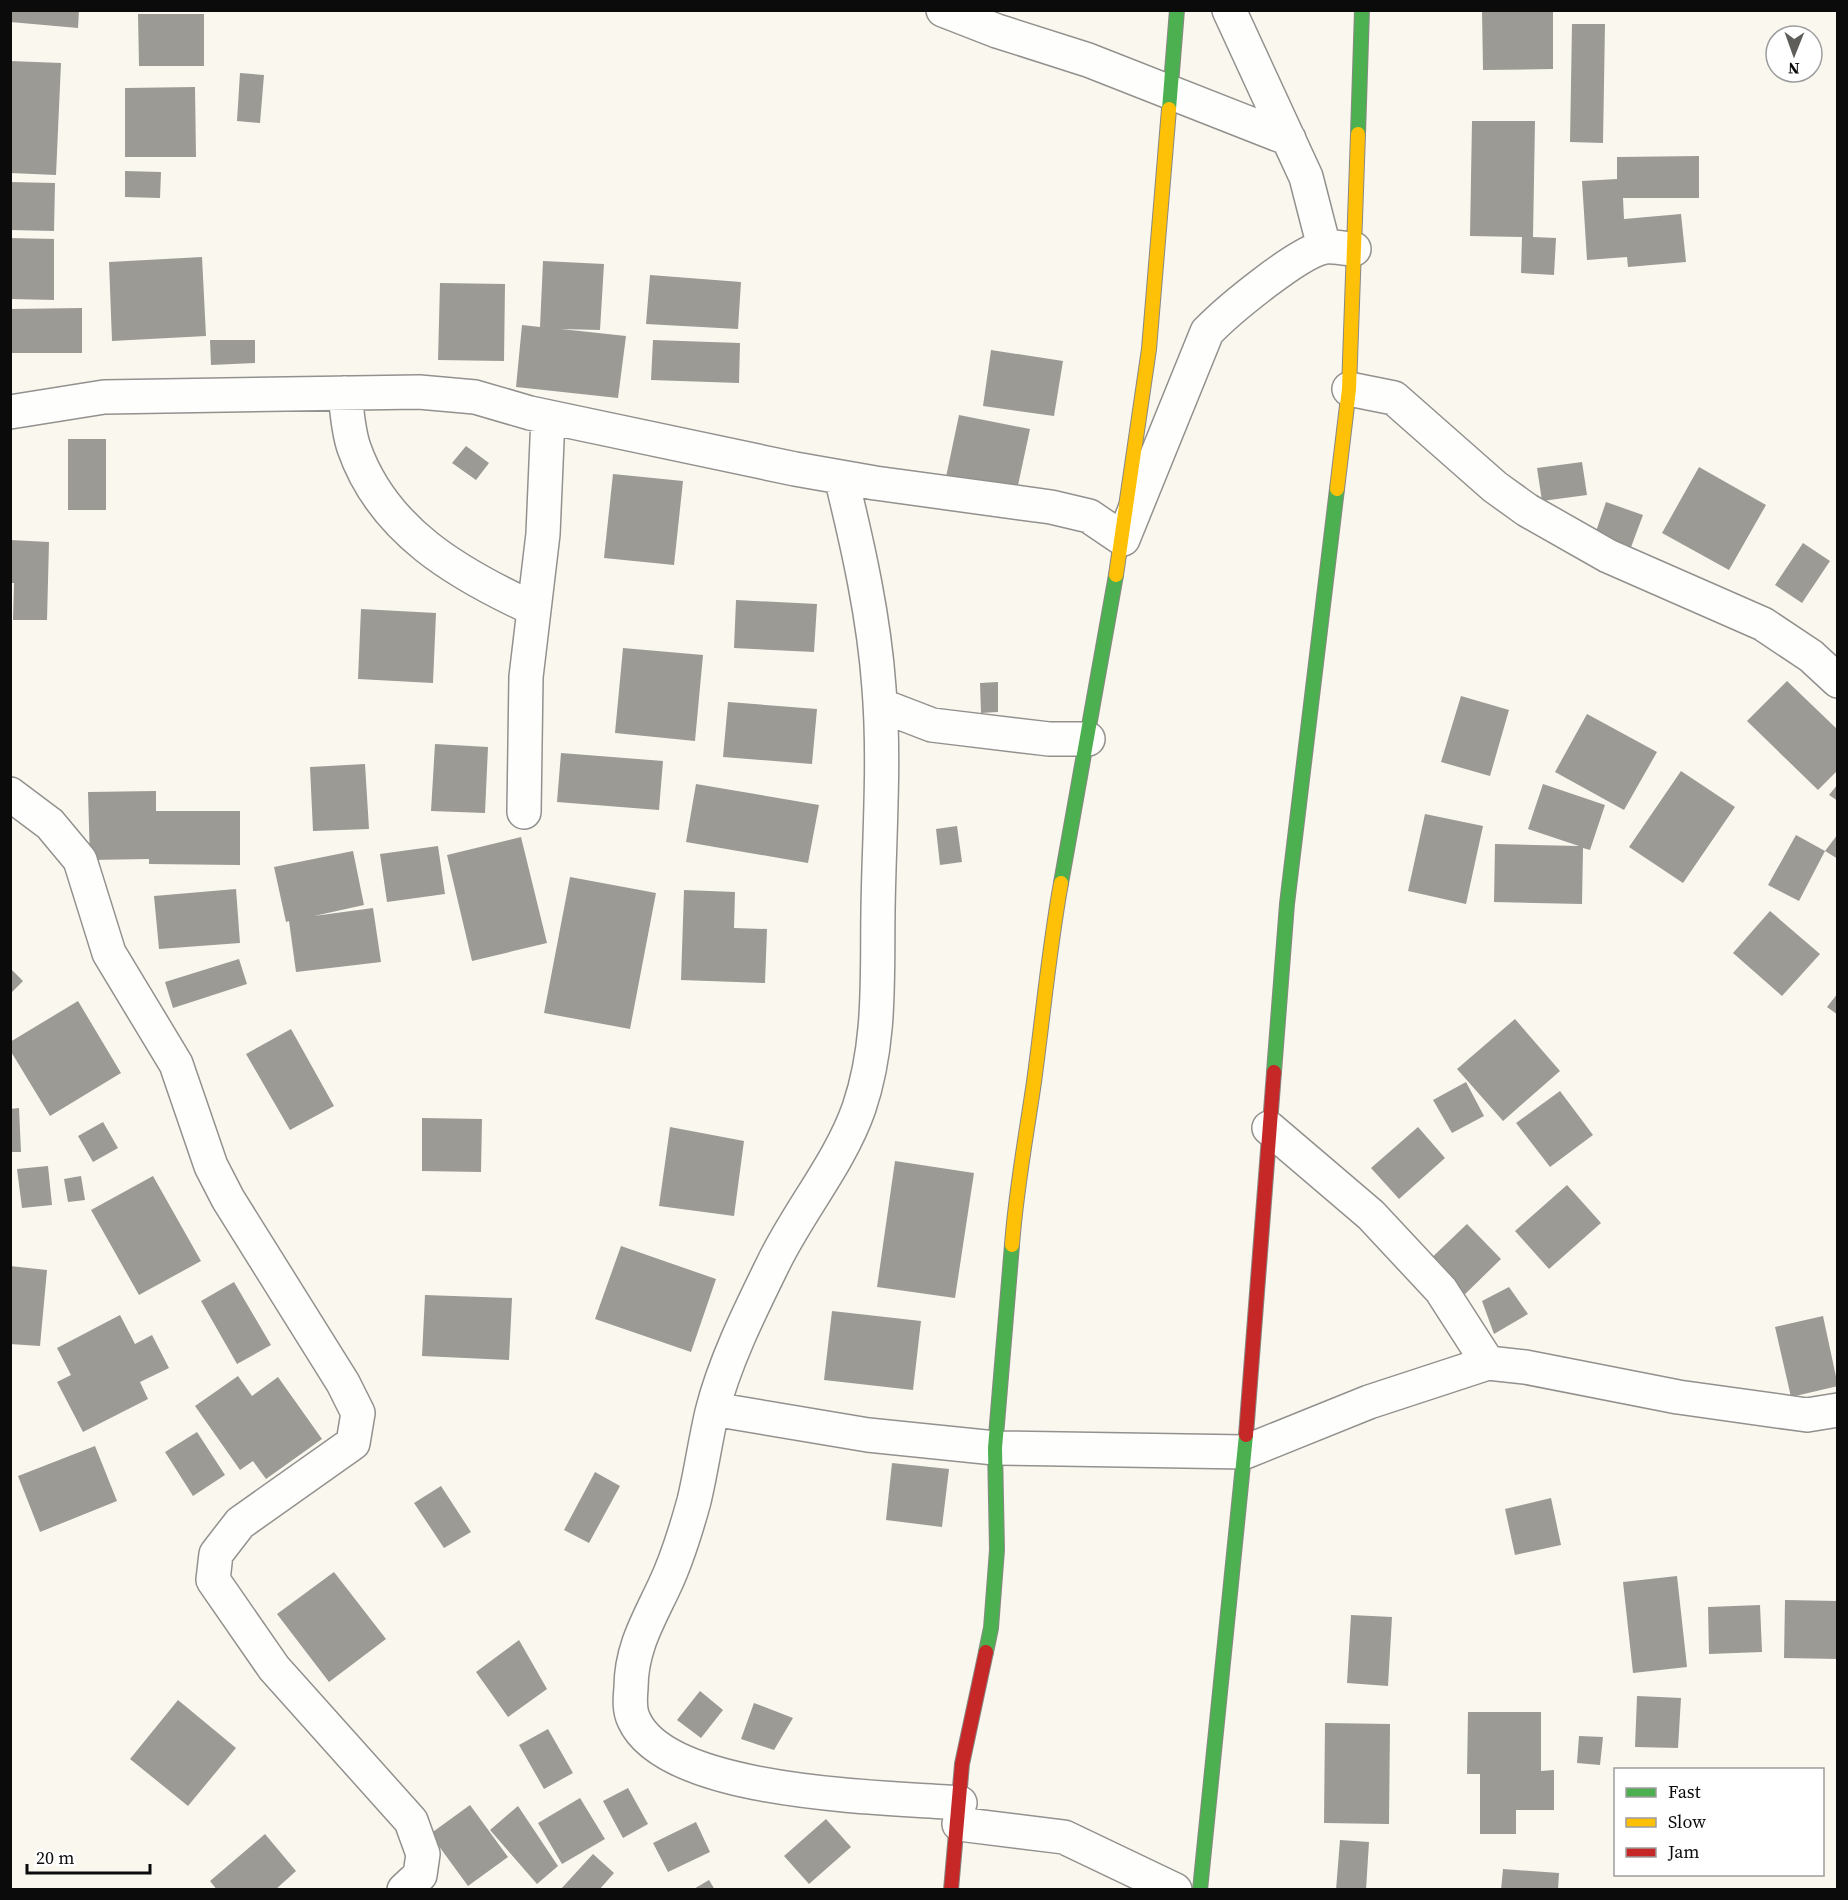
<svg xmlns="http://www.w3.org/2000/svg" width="1848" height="1900" font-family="'Source Serif 4',serif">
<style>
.building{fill:#9c9a95}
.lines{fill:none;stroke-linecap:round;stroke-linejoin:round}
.street-casing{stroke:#93918e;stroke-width:36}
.fast-casing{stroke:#898884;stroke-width:16}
.slow-casing{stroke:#898884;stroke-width:16}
.jam-casing{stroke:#898884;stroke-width:16}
.street{stroke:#fefefd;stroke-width:33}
.fast{stroke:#4caf50;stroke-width:14}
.slow{stroke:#ffc107;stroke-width:14}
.jam{stroke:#c62828;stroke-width:14}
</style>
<rect width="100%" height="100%" fill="#faf7ef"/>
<!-- building -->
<path class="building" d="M10,10H79L78,28L10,22Z
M1482,10H1553V69L1483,70Z
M138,14H204V66H139Z
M1572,24H1605L1603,143L1570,142Z
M10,61L61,63L56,175L10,173Z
M240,73L264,75L260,123L237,121Z
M195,87L196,157H125V88Z
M1472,121H1535L1533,237L1556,238L1554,275L1521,273L1522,237L1470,236Z
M1699,156V198H1623L1624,219L1681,214L1686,262L1628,267L1627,257L1587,260L1582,181L1617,179V157Z
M125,171L161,172L160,198L125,197Z
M10,182L55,183L54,231L10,230Z
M10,238L54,239V300L10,299Z
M202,257L206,336L112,341L109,262Z
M543,261L604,264L600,330L561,329L626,336L618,398L516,387L522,325L540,327Z
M650,275L741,282L738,329L646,324Z
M440,283L505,284L504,361L438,360Z
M82,308V353H10V309Z
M210,340H255V363L211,365Z
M653,340L740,343L739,383L651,380Z
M991,350L1063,361L1054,416L983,406Z
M959,415L1030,429L1017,490L946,477Z
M68,439H106V510H68Z
M466,446L489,463L476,480L452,463Z
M1582,462L1587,495L1542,501L1537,468Z
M1699,467L1766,505L1729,570L1662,533Z
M613,474L683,481L674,565L604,558Z
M1606,502L1643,515L1627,558L1591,546Z
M10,540L49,542L47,620H13L14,583H10Z
M1803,543L1830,561L1802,603L1775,585Z
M736,600L817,604L814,652L734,648Z
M361,609L436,613L433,683L358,679Z
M623,648L703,655L695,741L615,733Z
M1787,681L1838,730V770L1818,790L1747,721Z
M998,682V712L981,713L980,683Z
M1461,696L1509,710L1490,776L1441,762Z
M728,702L817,709L812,764L723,757Z
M1587,714L1657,752L1624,810L1555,772Z
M435,744L488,747L485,813L431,811Z
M561,753L663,761L659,810L557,802Z
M365,764L369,829L313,831L310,767Z
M1681,771L1735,807L1683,883L1629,847Z
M696,784L819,805L808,863L686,842Z
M1543,784L1605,805L1590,850L1583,848L1582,904L1494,902L1495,844L1579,846L1528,829Z
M1838,784V801L1829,795Z
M156,791V811H240V865L149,864V859L90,860L88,792Z
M1425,814L1483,826L1466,904L1408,891Z
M957,826L962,862L940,865L936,829Z
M1838,834V859L1825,851L1799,901L1768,885L1796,835L1825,851Z
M521,837L547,943L472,961L447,855Z
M438,846L445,894L387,902L380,854Z
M353,851L364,905L314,916L373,908L381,962L296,972L289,921L286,922L274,867Z
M570,877L656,893L630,1029L544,1013Z
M236,889L240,943L159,949L154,896Z
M684,890L735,892L734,928L767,929L765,983L681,980Z
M1770,911L1820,954L1782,996L1733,953Z
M239,959L247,984L173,1008L165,982Z
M10,968L23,981L10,994Z
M1838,993V1015L1827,1007Z
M78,1001L121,1073L50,1116L10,1050V1042Z
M1515,1019L1560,1071L1503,1121L1457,1069Z
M291,1029L334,1106L290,1130L246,1054Z
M1466,1082L1484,1116L1452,1133L1433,1100Z
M1560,1091L1593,1135L1550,1167L1516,1123Z
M19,1108L21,1152H10V1109Z
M422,1118L482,1119L481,1172L422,1171Z
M103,1122L118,1148L93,1162L78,1136Z
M670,1127L744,1141L734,1216L659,1206Z
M1418,1127L1445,1158L1399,1199L1371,1168Z
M895,1161L974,1173L955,1298L877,1287Z
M48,1166L52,1205L22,1208L17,1169Z
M81,1176L85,1200L68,1202L64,1179Z
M153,1176L201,1261L139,1295L91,1210Z
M1567,1185L1601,1223L1549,1269L1515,1231Z
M1467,1224L1501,1259L1459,1300L1424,1265Z
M621,1246L716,1279L691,1352L595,1319Z
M10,1266L47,1270L40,1346L10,1344Z
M234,1282L271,1345L237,1364L201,1301Z
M1509,1287L1528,1314L1494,1334L1482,1301Z
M425,1295L512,1298L509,1360L422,1356Z
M832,1311L921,1321L913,1390L824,1380Z
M120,1315L135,1344L152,1335L169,1368L140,1382L148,1399L83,1432L57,1382L71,1375L57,1348Z
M1823,1316L1838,1386L1791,1397L1775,1327Z
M238,1376L252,1396L278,1377L322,1439L266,1479L253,1461L240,1470L195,1406Z
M197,1432L225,1475L193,1496L165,1452Z
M95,1446L117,1501L40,1532L18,1476Z
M892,1463L949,1469L942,1527L886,1520Z
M595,1472L620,1486L589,1543L564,1530Z
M441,1486L471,1532L444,1548L414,1503Z
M1551,1498L1561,1545L1515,1555L1505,1509Z
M334,1572L386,1639L329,1682L277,1614Z
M1677,1576L1687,1667L1633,1673L1623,1582Z
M1785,1600L1838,1601V1659L1784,1658Z
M1760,1605L1762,1652L1709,1654L1708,1607Z
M1351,1615L1392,1617L1388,1686L1347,1683Z
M519,1640L547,1689L508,1717L476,1672Z
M700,1691L723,1710L701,1738L677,1720Z
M1637,1696L1681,1698L1678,1748L1635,1747Z
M178,1700L236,1748L188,1806L130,1759Z
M754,1703L793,1718L774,1750L741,1739Z
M1468,1712H1541V1771L1554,1770V1810H1516V1834H1480V1774H1467Z
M1325,1723L1390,1724L1389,1824L1324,1823Z
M548,1729L573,1773L544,1789L519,1745Z
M1579,1736L1603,1737L1600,1765L1577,1763Z
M628,1788L648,1824L623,1838L603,1801Z
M580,1798L605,1839L562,1864L538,1823Z
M470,1805L508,1857L468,1886L430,1834Z
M518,1806L558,1866L537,1884L490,1830Z
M826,1819L851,1847L809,1884L784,1856Z
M696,1822L710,1852L668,1872L653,1843Z
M265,1834L296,1871L275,1890H217L210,1881Z
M1340,1840L1369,1842L1366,1890H1336Z
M593,1854L614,1873L599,1890H560Z
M1503,1869L1559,1873L1558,1890H1501Z
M709,1880L715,1890H692Z"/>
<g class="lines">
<defs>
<path id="street" d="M943,10L997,31L1088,60L1289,139
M1229,10L1306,177L1324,247
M1349,389L1394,398L1495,487L1527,510L1608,556L1763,624L1811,656L1838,681
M345,393C347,411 348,431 354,448C383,531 458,574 534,609
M10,412L104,397L419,392L475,397L530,413L795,469L875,483L1051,507L1089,516L1123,539L1207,332C1227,311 1298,252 1325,247C1334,246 1345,249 1354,249
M841,477C858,546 874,617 879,688C885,762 879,837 878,911C877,978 881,1043 859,1108C840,1162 801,1208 775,1260C752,1307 725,1360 712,1412C705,1442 701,1472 694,1501C686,1530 677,1560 664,1587C648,1621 631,1649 631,1688C630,1699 629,1710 634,1720C668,1795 885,1797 960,1803
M880,705L932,725L1049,739H1088
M10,794L50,824L80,860L109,953L176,1064L211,1166L228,1199L343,1383L358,1413L353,1443L240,1523L216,1554L213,1580L274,1668L411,1821L423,1854L420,1875L404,1890
M524,812L526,677L543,534L548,417
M1269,1128L1371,1215L1441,1290L1488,1363
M713,1409L868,1435L995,1448L1245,1452L1369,1402L1488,1363L1525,1367L1678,1397L1807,1415L1838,1410
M959,1824L1064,1837L1175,1890"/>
<path id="fast" d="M1169,109L1177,10
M1358,134L1362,10
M1061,883L1116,575
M1274,1072L1287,904L1337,489
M986,1652L991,1628L997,1550L995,1448L1012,1245
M1200,1890L1246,1435"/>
<path id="slow" d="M1337,489L1349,389L1358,134
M1116,575L1149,349L1169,109
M1012,1245C1016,1190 1026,1137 1034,1082C1043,1016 1049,949 1061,883"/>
<path id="jam" d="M1246,1435L1274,1072
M951,1890L962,1764L986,1652"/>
</defs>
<!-- street casing -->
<use href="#street" class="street-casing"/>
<!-- fast casing -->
<use href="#fast" class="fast-casing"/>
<!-- slow casing -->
<use href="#slow" class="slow-casing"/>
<!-- jam casing -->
<use href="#jam" class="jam-casing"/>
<!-- street -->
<use href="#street" class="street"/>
<!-- fast -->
<use href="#fast" class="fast"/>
<!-- slow -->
<use href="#slow" class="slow"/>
<!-- jam -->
<use href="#jam" class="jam"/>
</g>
<!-- border -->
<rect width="1848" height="1900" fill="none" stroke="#0b0b0b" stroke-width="24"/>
<!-- legend -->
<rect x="1614" y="1768" width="210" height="108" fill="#ffffff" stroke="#9d9d9d" stroke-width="1.5"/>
<rect x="1626" y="1788" width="30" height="9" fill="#4caf50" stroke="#9d9d9d" stroke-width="1.5"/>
<text x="1668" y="1798" font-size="18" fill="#0b0b0b">Fast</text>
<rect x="1626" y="1818" width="30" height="9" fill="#ffc107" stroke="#9d9d9d" stroke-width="1.5"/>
<text x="1668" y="1828" font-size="18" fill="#0b0b0b">Slow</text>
<rect x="1626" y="1848" width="30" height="9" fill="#c62828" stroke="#9d9d9d" stroke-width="1.5"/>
<text x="1668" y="1858" font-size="18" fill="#0b0b0b">Jam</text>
<!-- north arrow -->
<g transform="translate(1794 54) rotate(181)"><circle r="28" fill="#ffffff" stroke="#9d9d9d" stroke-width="1.5"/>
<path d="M0-4.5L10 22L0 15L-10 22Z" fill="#5f5e5b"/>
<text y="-9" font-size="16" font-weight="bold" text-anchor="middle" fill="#0b0b0b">N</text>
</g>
<!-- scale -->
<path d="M27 1864v9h123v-9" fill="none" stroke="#0b0b0b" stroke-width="3"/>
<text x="36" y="1864" font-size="18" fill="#0b0b0b" stroke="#ffffff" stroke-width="4.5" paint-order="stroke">20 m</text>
</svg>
